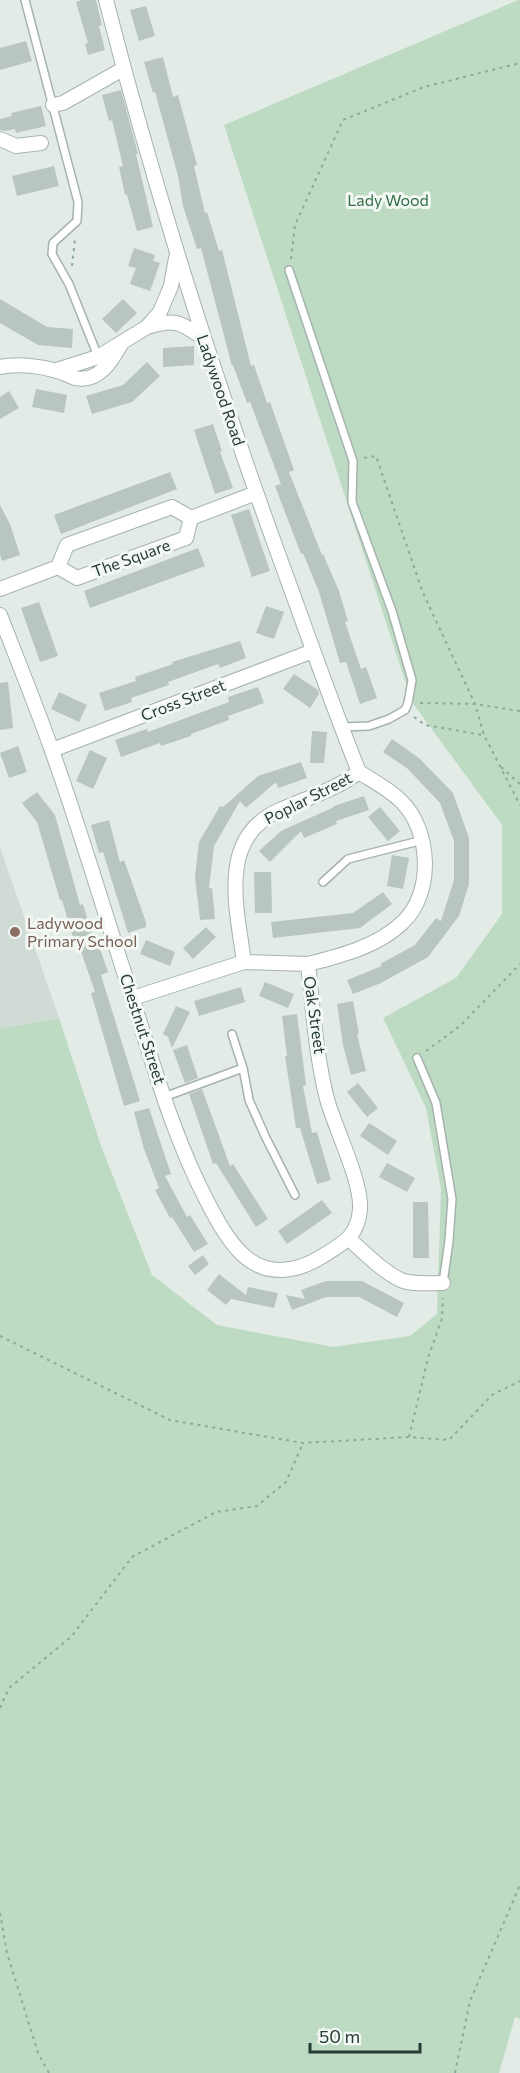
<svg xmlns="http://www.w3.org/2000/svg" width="520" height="2073" font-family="Commissioner,sans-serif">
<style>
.built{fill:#d1dbd5}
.green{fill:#bddbc3}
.building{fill:#b8c6bf}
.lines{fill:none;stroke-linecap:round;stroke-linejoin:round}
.lane-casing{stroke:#a6b3ad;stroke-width:10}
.street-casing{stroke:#a6b3ad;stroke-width:16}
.path{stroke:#86ac9d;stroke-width:2;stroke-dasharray:3 4.5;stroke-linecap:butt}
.lane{stroke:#fff;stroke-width:7}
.street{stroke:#fff;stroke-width:14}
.education-dot{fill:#8d6e63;stroke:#f3f8f5;stroke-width:2}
.labels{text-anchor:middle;stroke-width:6;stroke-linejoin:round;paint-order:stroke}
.park-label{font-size:16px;fill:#316e44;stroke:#f3f8f5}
.street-label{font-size:16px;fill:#243b33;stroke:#f3f8f5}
.education-label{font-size:16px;fill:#785e54;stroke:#f3f8f5;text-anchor:start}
</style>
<rect width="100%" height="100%" fill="#e3ebe7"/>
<!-- built -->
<path class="built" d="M0,847L59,1018L0,1029Z"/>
<!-- green -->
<path class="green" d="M518,0H520V2019L515,2017L499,2073H0V1029L59,1018L101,1146L152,1275L217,1325L333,1347L410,1336L437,1314L441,1189L426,1108L383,1018L456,978L502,914V825L412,702L224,125Z"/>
<!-- building -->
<path class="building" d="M82,0H96L102,25L99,26L105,50L88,55L85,44L88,43L76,2Z
M146,6L155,36L139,41L130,10Z
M26,41L32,61L0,70V48Z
M163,57L173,97L178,95L197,165L194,166L205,213L207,212L219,251L222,250L251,366L254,365L267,403L270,402L294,470L289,472L322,555L323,554L339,591L348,621L345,622L361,669L366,667L377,698L360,704L346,662L340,663L319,592L303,553L301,554L275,486L281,484L250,402L247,403L233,365L232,366L201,248L197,249L183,206L178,176L155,92L153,93L144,62Z
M121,90L138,154H136L153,227L137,231L127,195H125L119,167L123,166L112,120L109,121L102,95Z
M41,106L46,126L16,133L15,129L5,131L0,130V119L12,116L11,113Z
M54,166L59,186L17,196L12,176Z
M134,248L155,255L153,261L160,263L150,291L130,284L136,268L128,266Z
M0,299L47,327L73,329L72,348L38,345L0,323Z
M123,299L137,313L116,333L102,319Z
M194,346V365L163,367V348Z
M147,362L160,376L132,402L92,414L86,396L123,385Z
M36,389L67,395L64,413L32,407Z
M9,391L19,408L0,419V397Z
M213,424L222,451L220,452L233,488L215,494L194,430Z
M170,472L177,489L61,534L54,515Z
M0,505L10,524L20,555L2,561L0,554Z
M249,509L270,571L252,577L231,515Z
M198,548L205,566L90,608L84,591Z
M39,602L58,656L40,662L21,608Z
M266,606L284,612L274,639L256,633Z
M240,641L246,658L220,668L218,664L168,682L169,685L131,698L132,702L105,711L99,693L136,681L135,677L173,664L172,662Z
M294,674L318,690L319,694L310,708L283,689Z
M8,682L13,728L0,730V683Z
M258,687L264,703L228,716L229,720L191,734V736L161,746L160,743L121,757L115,740L147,729L148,732L229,702L228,697Z
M59,692L87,705L79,722L51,709Z
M312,731L327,732L324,763H310Z
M392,739L419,758L453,793L469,838V884L459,916L428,957L381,983L353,994L347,980L382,966L380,964L415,945L436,918L441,921L454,880V841L440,803L408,769L383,752Z
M18,746L27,772L9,778L0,753Z
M90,750L107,758L93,789L76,781Z
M301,762L307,778L278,788L276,782L246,808L240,801L214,846L209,888H212L215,919L200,920L195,877L199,842L220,806L223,807L258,776Z
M37,792L55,815L80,905L83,904L96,947L99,946L108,972L101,975L140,1101L124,1106L91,993L95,992L78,943L75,944L62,900H60L37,822L22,803Z
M364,796L369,810L336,821L337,824L304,838L301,831L270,862L259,851L281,831L334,807V806Z
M380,807L400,831L388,841L368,817Z
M109,820L120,862L124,860L146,922V927L128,933L103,852L99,853L91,825Z
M392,855L409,858L403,889L387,886Z
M254,872H271L272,913H255Z
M383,892L392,904L360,928L273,938L271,922L353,913Z
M206,927L216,937L193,959L183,948Z
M146,940L175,952L170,966L140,954Z
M265,982L294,994L288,1008L259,996Z
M241,987L245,1002L199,1016L194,1001Z
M353,1001L359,1034H357L366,1071L351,1075L343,1045L337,1004Z
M176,1006L190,1012L172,1048L168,1037L163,1034Z
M297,1014L306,1085L303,1086L312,1133L317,1132L331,1180L317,1184L300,1128H296L285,1056H287L282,1016Z
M187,1045L198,1078L185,1083L173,1050Z
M358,1083L378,1108L367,1117L347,1092Z
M202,1089L230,1166L233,1164L268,1219L256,1227L216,1163L213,1164L189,1094Z
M149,1108L171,1174L165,1176L187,1217L190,1215L208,1244L194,1252L172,1217L170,1218L155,1190L159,1188L144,1149L134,1112Z
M369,1123L397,1141L388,1155L360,1136Z
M387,1163L415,1178L407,1192L379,1177Z
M322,1200L332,1213L287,1244L278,1231Z
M413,1202H428L429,1258H413Z
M203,1255L209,1264L195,1275L188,1266Z
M219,1274L246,1295L248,1287L278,1293L274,1308L231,1299L226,1305L207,1290Z
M326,1281H362L404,1303L397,1317L359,1297H326L292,1310L286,1295L305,1299L301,1290Z"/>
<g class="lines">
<defs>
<path id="lane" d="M25,0L78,202L77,221L53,243L52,254L69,284L99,359
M289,270L353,461L352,502L392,611L412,680L408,703L405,710L389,719L369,726L341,727
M323,882L348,859L423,840
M232,1034L243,1068L249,1100L266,1138L295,1195
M417,1058L436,1103L452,1199L449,1241L443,1283
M164,1097L243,1068"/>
<path id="street" d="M106,0C157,200 220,396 291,589C313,650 335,712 359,772
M53,105L63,103L123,69
M0,139L16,146L41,143
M147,327C175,319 179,321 203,338
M0,367C17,363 40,366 57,371C63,372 69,376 75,378C98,383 111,362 121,344
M57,370L98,357L147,327L160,312L171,286L176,258
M58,567L77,578L186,538L191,518
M0,589L58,567L67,545L172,507L191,518L256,493
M0,615C17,659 35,703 51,748C77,820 99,894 122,966C148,1045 169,1129 208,1203C217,1220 227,1239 241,1253C265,1277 295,1273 321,1257C342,1244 358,1237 360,1209C362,1182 335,1128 327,1099C316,1056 313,1009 308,964C340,956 379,946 403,922C434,893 431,830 401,801C389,789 373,781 359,772
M52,750L313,651
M244,962C237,909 217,837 280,810C307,798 335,790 359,772
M133,998L244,962L308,964
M349,1239C365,1253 382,1271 401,1280C413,1285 430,1283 443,1283"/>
</defs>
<!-- lane casing -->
<use href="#lane" class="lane-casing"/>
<!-- street casing -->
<use href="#street" class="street-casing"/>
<!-- path -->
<path class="path" d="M291,259L295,225L343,120L424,87L520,63
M72,266L75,239
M364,458L376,456L423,593L475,704L484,735L520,805
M420,703L475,704L520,711
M414,717L425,725L483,735
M501,767L520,784
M426,1051L461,1025L520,964
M0,1336L170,1420L303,1443L409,1437L449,1440L492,1395L520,1381
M409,1437L428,1358L442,1318L443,1298
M0,1708L9,1688L71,1637L132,1557L216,1512L257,1506L286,1482L303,1443
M0,1913L7,1953L38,2053L49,2073
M455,2073L470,2001L520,1885"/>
<!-- lane -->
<use href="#lane" class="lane"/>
<!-- street -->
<use href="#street" class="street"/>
</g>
<!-- markers -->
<circle class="education-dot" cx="15" cy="932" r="6"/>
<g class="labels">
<!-- park labels -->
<g class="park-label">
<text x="388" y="206">Lady Wood</text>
</g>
<!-- street labels -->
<g class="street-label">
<text transform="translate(221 390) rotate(71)" y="6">Ladywood Road</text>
<text transform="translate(131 558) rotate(-20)" y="6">The Square</text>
<text transform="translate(183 700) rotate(-21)" y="6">Cross Street</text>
<text transform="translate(308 798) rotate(-27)" y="6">Poplar Street</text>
<text transform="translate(315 1015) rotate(82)" y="6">Oak Street</text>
<text transform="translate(143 1029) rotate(72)" y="6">Chestnut Street</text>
</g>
<!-- education labels -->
<g class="education-label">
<text x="27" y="929">Ladywood<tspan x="27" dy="18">Primary School</tspan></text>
</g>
</g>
<!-- scale -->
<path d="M310 2043v9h110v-9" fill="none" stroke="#243b33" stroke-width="3"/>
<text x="319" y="2043" font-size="18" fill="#243b33" stroke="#f3f8f5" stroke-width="4.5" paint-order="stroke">50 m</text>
</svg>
